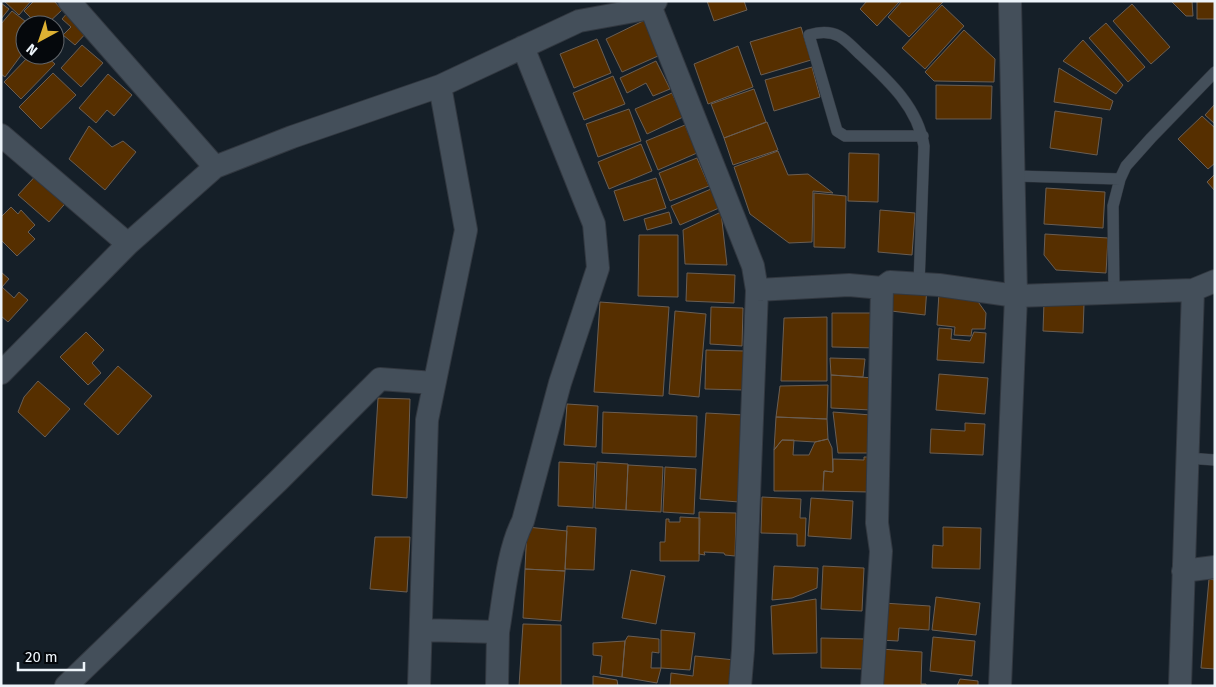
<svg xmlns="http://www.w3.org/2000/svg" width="1216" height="687" font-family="'Fira Sans',sans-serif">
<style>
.building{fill:#562f00;stroke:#6a5e53}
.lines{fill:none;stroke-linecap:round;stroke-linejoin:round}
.lane-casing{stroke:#323840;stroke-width:12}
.street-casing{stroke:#323840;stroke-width:24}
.lane{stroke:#444f5a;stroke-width:11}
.street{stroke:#444f5a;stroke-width:22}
</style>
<rect width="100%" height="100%" fill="#151f28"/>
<!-- building -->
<path class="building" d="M4,1H31L19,15Z
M34,1H54L62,10L46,25H38L24,11Z
M707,1H744L747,10L714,21Z
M867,1H900L877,26L860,9Z
M902,1H942L943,2L909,37L888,17Z
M1171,1H1192L1193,16H1186Z
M1197,1H1215V19H1197Z
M1,3L9,9L1,19Z
M1132,4L1170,47L1151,64L1113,21Z
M942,5L964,26L925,69L902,48Z
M12,11L30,25H25V50L5,77L1,74V24Z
M69,11L89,30L75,45L63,35L71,27L62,19Z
M645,20L658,56L622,72L606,39Z
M1106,23L1145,67L1128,82L1089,38Z
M801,27L811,60L761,75L750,42Z
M964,30L995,59L994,82L934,81L925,72Z
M597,39L611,73L574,88L560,54Z
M1083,40L1123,85L1116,94L1063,61Z
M82,45L103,63L81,87L61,68Z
M738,46L753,87L708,104L694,64Z
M30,55H45L55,64L21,99L4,82Z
M656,61L670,89L653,96L646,83L627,93L620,78Z
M812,67L820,97L774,111L765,80Z
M1059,68L1113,101L1110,110L1054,102Z
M53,73L76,95L41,129L19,107Z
M108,74L132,95L114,116L107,110L96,123L79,108Z
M613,76L625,104L584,120L573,93Z
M936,85L992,86L991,119H936Z
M754,89L766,122L724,138L711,104Z
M672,93L683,117L647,134L635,109Z
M1215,104V124L1205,115Z
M629,109L641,141L598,157L586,124Z
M1055,111L1102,118L1097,155L1050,148Z
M1202,116L1215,128V163L1208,169L1178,139Z
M767,122L778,150L733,165L724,138Z
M685,125L697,153L658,170L646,141Z
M89,126L112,147L123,141L136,152L105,190L69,159Z
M641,144L652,171L609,189L598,162Z
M778,151L788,175L808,174L833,193L813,191L812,242L789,243L750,214L734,167Z
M849,153L879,154L878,202L848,201Z
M697,158L709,186L670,201L659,173Z
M40,171L70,198L49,222L18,195Z
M1215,174V191L1207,182Z
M656,178L666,208L624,221L614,191Z
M1046,188L1105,192L1103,228L1044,224Z
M711,189L719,208L680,225L671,206Z
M814,193L846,196L845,248L814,247Z
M11,207L18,214L21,210L35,225L28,232L35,239L17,256L1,240V217Z
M880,210L915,213L912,255L878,252Z
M669,212L672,223L647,230L644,219Z
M721,212L727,265L685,264L683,230Z
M1045,234L1108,238L1106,273L1056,270L1044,255Z
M639,235H678V297L638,296Z
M1,272L9,279L2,287L14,298L19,292L28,300L8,322L1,316Z
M687,273L735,275L734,303L686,301Z
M894,284L927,287L925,315L891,311Z
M939,293L974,296L986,313L985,329H972L971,336L954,335L955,327L937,325Z
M600,302L669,307L663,396L594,392Z
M1044,302L1084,304L1083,333L1043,331Z
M711,307L743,308L742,346L710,344Z
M675,311L706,314L699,397L669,394Z
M832,313H877V348L832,347Z
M827,317V381H781L784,318Z
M939,328L952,329L951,339L970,341L974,332L986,333L984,363L937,360Z
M86,332L104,350L92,363L101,373L88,385L60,357Z
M706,350L745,351L744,390L705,389Z
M830,358L865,359L863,377L831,375Z
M118,366L152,396L118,435L84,404Z
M939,374L988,378L985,414L936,410Z
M831,375L874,378L871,410L831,408Z
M38,381L70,409L45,437L18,412L24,397Z
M828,385L827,419L776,417L780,386Z
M378,398L410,399L407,498L372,495Z
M567,404L598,406L596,447L564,445Z
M603,412L697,416L696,457L602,453Z
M833,412L871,415L869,453H838Z
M706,413L744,415L739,502L700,499Z
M776,417L827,419L828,439L815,442L782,440L774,450Z
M965,423L985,424L983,455L930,453L931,429L965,431Z
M828,439L832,448L833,472L824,471L823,491H774V450L782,440H794L793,455H809L815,442Z
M864,457H870L869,492L823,491L824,471L833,472V459L864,460Z
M559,462L595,464L593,508L558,506Z
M597,462L628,464L626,510L595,508Z
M628,465L663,467L661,512L626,510Z
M665,467L696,469L694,514L663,512Z
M762,497L801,499L800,518H806L805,546H797V534L761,533Z
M811,498L853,501L851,539L808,536Z
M699,512L736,513L735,556L725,555L724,553L704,552L705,555L699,554Z
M680,517L700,518L699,561H660V542H665L666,519H669V522H680Z
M567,526L596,528L594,570L565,569Z
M527,527L567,531L565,571L525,569Z
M943,527L981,528L980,569L932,568L933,545L943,546Z
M375,537H410L407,592L370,589Z
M774,566L818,568L817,588L792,598L772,600Z
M823,566L864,568L862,611L821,609Z
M525,569L565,571L561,621L523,618Z
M631,570L665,576L656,624L622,618Z
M1209,579L1215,580V669L1201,668Z
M936,597L980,603L976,635L932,630Z
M816,599L817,653L773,654L771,606Z
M883,603L930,606L929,630L899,628L898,641L880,640Z
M523,624L561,625V686H519Z
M661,630L695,633L690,670L661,668Z
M628,636L659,639V653L652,652L651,668H661L657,683L622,677L625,641Z
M933,637L975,641L972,676L930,671Z
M821,638L865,639L864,669L821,668Z
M625,641L622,677L600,674L602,656L593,655V643Z
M881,649L922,652L921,684H926V686H879Z
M695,656L735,660L733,686H670L671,673L693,676Z
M593,676L617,680L618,686H593Z
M960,679L978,681V686H957Z"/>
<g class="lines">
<defs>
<path id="lane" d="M1013,176L1120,179
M919,284L924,146C918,108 890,82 862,56C855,50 848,41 839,36C829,31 819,32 809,35L837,131L845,136H923
M1114,292L1113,206L1120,179L1126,166L1151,138L1215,72
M1187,458L1215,460"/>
<path id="street" d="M69,1L215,167
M651,8L753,266L757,290L743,650L740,686
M1,135L128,244
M757,290L849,285L882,288L890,282L939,285L1016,296L1193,290L1215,281
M1,373L128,244L215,167L292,137L440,86L579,21L651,8L656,1
M1183,571L1215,567
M421,630L498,632C504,598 507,552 523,521L560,383L598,268L594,224L523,47
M66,686L278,481L380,379L434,383
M419,686L427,420L466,230L440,86
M497,686L498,632
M872,686L881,551L877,523L882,288
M1000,686L1016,296L1010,1
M1180,686L1193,290"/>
</defs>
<!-- lane casing -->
<use href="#lane" class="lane-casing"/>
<!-- street casing -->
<use href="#street" class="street-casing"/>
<!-- lane -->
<use href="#lane" class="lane"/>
<!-- street -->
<use href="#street" class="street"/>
</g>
<!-- border -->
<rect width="1216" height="687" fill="none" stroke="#edf4fa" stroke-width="5"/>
<!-- north arrow -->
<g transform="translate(40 40) rotate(220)"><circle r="24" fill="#05080c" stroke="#62666b"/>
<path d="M0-4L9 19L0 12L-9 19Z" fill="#deb133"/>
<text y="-8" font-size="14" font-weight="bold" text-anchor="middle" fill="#edf4fa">N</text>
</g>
<!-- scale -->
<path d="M18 662v8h66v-8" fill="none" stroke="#edf4fa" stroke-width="2.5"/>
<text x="25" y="662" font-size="15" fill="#edf4fa" stroke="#05080c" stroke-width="4" paint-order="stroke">20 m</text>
</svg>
